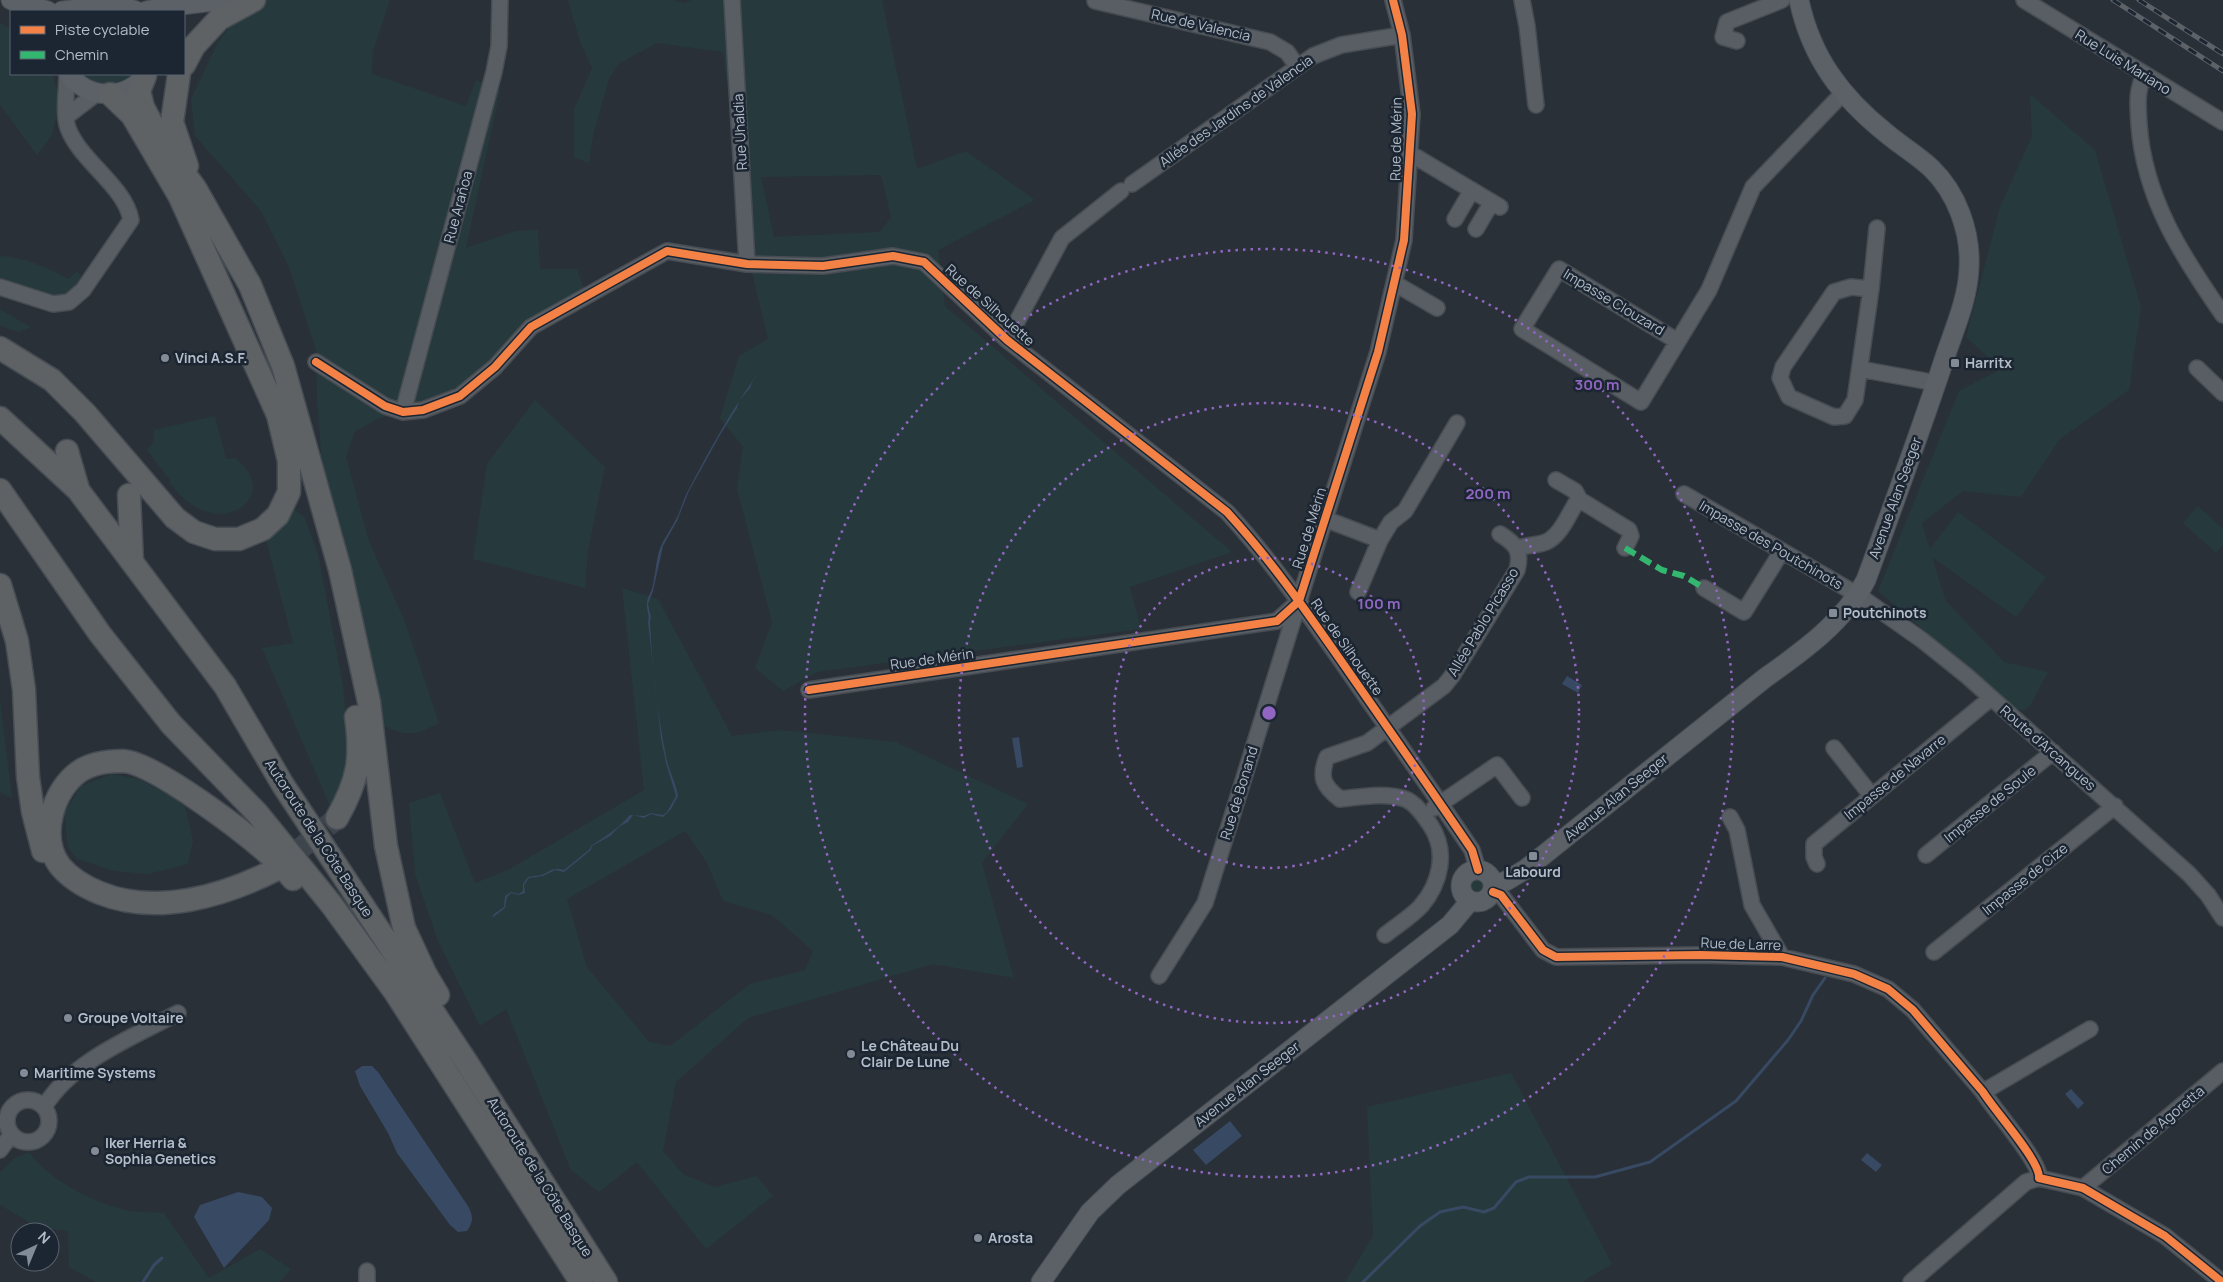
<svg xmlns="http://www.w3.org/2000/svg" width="2223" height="1282" font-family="Manrope,sans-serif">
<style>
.green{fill:#263a3d;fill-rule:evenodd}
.water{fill:#374963}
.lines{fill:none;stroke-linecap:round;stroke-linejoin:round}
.stream{stroke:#374963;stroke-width:3}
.highway-tunnel{stroke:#3e454d;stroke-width:22;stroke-dasharray:22 11;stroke-linecap:butt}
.minor-casing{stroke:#474c52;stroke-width:18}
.major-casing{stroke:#474c54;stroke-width:21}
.highway-casing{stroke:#464c53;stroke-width:25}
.minor{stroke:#595e65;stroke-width:15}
.major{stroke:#5b6167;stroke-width:19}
.highway{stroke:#5e6265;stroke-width:22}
.rail-casing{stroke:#5d6268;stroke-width:5}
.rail{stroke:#1c2632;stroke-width:3;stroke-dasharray:9;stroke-linecap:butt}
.quiet{stroke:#33b770;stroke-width:6;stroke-dasharray:12 6;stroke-linecap:butt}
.cycleway-casing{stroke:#1c2632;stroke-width:11}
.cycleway{stroke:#f48246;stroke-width:8}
.ring{fill:none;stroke:#9166c3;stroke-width:2.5;stroke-dasharray:2.5 5}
.poi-dot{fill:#838b96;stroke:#1c2632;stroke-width:2}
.labels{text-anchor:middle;stroke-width:5;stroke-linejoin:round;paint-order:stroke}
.street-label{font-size:14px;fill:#b3bcc9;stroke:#1c2632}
.poi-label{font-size:14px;font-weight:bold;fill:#b3bcc9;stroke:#1c2632;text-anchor:start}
.centre{fill:#9166c3;stroke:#1c2632;stroke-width:2.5}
.ring-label{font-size:15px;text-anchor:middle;font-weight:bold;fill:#9166c3;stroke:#1c2632;stroke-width:5;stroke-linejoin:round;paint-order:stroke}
</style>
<rect width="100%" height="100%" fill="#293037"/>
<!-- green -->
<path class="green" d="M250,0H390L373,51L372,74L466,106L476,80L500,91L466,248L515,231L538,230L540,269H577L584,290L535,323L447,395L380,418L355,431L346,457L369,541L405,622L439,723C414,736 408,737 382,725L361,611L322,465L317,399L316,350L289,267L261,211L195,136L191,99L218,42Z
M568,0H673L684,3L691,0H882L917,169L966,151L1035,200L938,250L945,306L1232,552L1130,587L1141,629L817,672L783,691L755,668L772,622L737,489L743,447L720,418L739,356L768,339L749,260L723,52L657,43L618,64L609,79L593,136L589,163L574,157V109L592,68L580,42ZM881,175L891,217L880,232L774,237L761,177Z
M0,23L11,29V74H52L60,99L52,135L37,155L0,105Z
M75,74H134C110,95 100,86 75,74Z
M2030,94L2095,150L2141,307L2129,390L2060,439L2021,497L1963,491L1922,523L1930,549L1958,512L2046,577L2016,617L1932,557L1946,601L2004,662L2048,672L2030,706L2023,711L2012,706L1878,591L1959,391L2001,369L1966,337L2000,207L2032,136Z
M0,256C24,257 47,267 68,279L77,271L81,276C68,301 59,301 34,293C23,289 11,286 0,282Z
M0,309L3,311L31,327L19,332L0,326Z
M535,400L605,467L588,551L585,588L473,559L487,464Z
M215,416L226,459L235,458C279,491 233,533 191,504C182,498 176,490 169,482L170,480L147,450L153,442L154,430Z
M2198,506L2223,529V545L2216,553L2183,523Z
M294,509L305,518L318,554L343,685L349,749L340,791L330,806L262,648L293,643L266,540Z
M622,588L658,599L732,736L781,730L896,742L1028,804L982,863L1014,978L933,964L748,1018L676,1082L663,1151L683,1174L715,1187L757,1176L773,1196L706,1249L637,1162L599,1192L571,1170L506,1009L480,1026L438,941L415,874L409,803L440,793L475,883L508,870L644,790ZM685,831L707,863L723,901L772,915L813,951L805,970L750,984L670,1046L649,1042L587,967L567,899Z
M0,700L12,798L0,792Z
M112,774L138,779L169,795L185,807L193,840L188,864L148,874L114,871L77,859L68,847L64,813L81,786Z
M1465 886a12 12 0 1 1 24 0a12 12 0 1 1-24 0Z
M1511,1073L1612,1264L1582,1282H1345L1373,1236L1367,1107Z
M29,1152C49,1180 93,1202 125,1210C137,1213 152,1212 164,1213L209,1278L260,1249L291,1269L280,1282H96L69,1267L68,1231L37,1227L0,1205V1172L15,1158Z"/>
<!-- water -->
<path class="water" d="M766,362L752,382L750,388L739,401L737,408L720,435L689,491L677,521L663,546L653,591L648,604L651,617L650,622C652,666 657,712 666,756C668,769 676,783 678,796L671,809L663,817L651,814L644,818L633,815L628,822L620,826L610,836L592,846L591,850L564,872L555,870L543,876L529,878L524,885L525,893L519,895L511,893L507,897L505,908L492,918L494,914L504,907L505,896L511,892L519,894L523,891V884L528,877C532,876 537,876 541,875C551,872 550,867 564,870L590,849L591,846C606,836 620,827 630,815L644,816L651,813L663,815L667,812L676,796L666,763L661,738L648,622C650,615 646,610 647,603C647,597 652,591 653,585C655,574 656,563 659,551C663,540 670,531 675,521C681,511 683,499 689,489C712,445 736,402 766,362Z
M1567,676L1582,685L1578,693L1562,684Z
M1019,737L1023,767L1017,768L1012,738Z
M362,1066H372L378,1072L468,1206C473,1216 474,1221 467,1231L458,1232L450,1225L397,1153L388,1133L360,1086L355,1071Z
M2071,1089L2084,1103L2078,1109L2065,1094Z
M1230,1121L1242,1136L1206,1165L1193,1150Z
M1867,1153L1882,1165L1876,1172L1861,1160Z
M238,1192L262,1197L272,1208L269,1220L224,1268L194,1217L200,1205Z"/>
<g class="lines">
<!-- stream -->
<path class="stream" d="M143,1282L154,1265L162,1258
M1363,1282L1420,1226L1440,1212L1463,1207L1484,1212L1494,1208L1516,1182L1529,1177H1595L1650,1162L1736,1101L1788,1040L1801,1021L1813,995L1825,978"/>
<!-- highway-tunnel -->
<path class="highway-tunnel" d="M276,869L337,818"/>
<defs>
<path id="minor" d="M732,0L747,264
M1522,0L1527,26L1536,105
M2024,0L2223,122
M1095,1L1270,42L1287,52L1297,66
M1737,41L1723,37L1727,22L1782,0
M2144,75C2136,92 2138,106 2139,124C2144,198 2182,256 2223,315
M67,116L97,93
M1411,154L1500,207
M1132,184L1313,56L1341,45L1402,35
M1455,219L1472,190
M1476,229L1492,202
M1394,283L1437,308
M0,287L53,304L69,302L83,290L131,220C125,186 80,161 68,128C63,116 67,88 67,74
M1871,289L1851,287L1834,292L1783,367L1780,378L1789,397L1834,417L1845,416L1855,400L1871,289L1877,228
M1007,340L1062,238L1121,191
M1677,341L1559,269L1522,329L1641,402L1709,290L1753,187L1843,93
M316,362L385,406L403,412L423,410L460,396L495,367L531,327L667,251L747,264L823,266L893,256L924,262L1007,340L1227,512C1271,560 1307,612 1344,665C1387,727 1430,788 1472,850L1478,870
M2197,368L2223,393
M1860,369L1936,383
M403,412L494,72L499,46L500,0
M1556,480L1575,491L1580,500
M1684,494L1858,595L1922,640L1967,676L2189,874L2208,895L2223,918
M1325,519L1380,540
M1518,548C1528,545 1539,545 1546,542C1560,536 1568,516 1576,503L1580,500L1629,530L1631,536L1625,548
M1704,588L1744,612L1782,551
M1358,592L1380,540L1391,522L1405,511L1457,423
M809,690L1277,621L1299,601L1378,352L1404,240L1412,114L1402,35L1393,0
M1834,748L1871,795
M1434,808L1497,765L1522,798
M1730,817L1737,830L1752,905L1782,957
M1926,855L2053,752
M1817,864L1814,857V844L1991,698
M1493,892L1501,895L1543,950L1556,957L1700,955L1782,957L1854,974L1888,989L1913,1010L1983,1092C1994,1110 2041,1162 2039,1178L2083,1188L2165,1236L2222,1282
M1385,935C1396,926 1411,917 1421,906C1440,884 1448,852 1431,826C1424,816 1416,803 1405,799C1385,792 1360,797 1340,799C1323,786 1319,777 1327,757L1367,743L1444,686L1452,676L1517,570C1522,551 1516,544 1500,534
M1934,952L2115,806
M1159,976L1205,903L1299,601
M1983,1092L2090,1029
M7 1121a21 21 0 1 1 42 0a21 21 0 1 1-42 0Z
M44,1107C72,1061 131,1038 178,1013
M0,1150L11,1135
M2083,1188L2223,1071
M367,1271V1282
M1911,1282L2026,1182L2039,1178"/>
<path id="major" d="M11,0L48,11
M62,11C91,8 107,0 136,11
M146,11L164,7L223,0
M69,74C88,100 127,101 146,74
M1461 886a16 16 0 1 1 32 0a16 16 0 1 1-32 0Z
M1493,885L1506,881L1526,869L1765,678C1803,651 1844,622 1866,580C1892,509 1918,438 1942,366C1952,334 1968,301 1969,268C1971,232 1957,193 1931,168C1917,155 1900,145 1886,133C1841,97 1811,57 1799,0
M1041,1282L1090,1212L1118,1185L1450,925L1470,901"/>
<path id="highway" d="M184,65L194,46L219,19L254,0
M179,74L172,122L187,166
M145,76L139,91L143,107L163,145L195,188L250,285L283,366L340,570L369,702L386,846L404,928L425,973L438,995
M0,348L52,380L85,413L175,518L194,532L215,539H239L263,529L278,515L289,492V461L278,415L180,197L132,115L110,94
M0,418L78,490L225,686L283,785L467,1063L606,1282
M67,451L78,489
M0,490L100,634L171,724L257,813L331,904L395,992L581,1282
M129,495L132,562
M0,585L17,641L24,690L28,777L33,812L43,851
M337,818C358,781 362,759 356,717
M275,870C223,896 157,916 100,893C85,887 71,879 60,866C39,838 52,790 80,771C92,763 109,761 123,761C155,763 247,834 272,857C280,863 286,871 293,879"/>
</defs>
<!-- minor casing -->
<use href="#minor" class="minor-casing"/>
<!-- major casing -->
<use href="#major" class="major-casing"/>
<!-- highway casing -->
<use href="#highway" class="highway-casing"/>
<!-- minor -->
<use href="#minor" class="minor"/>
<!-- major -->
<use href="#major" class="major"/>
<!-- highway -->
<use href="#highway" class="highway"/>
<defs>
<path id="rail" d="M2113,0L2223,71
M2139,0L2223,54"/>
</defs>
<!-- rail casing -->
<use href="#rail" class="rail-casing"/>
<!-- rail -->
<use href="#rail" class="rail"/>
<!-- quiet -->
<path class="quiet" d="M1625,548L1662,570L1684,576L1704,588"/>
<defs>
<path id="cycleway" d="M316,362L385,406L403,412L423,410L460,396L495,367L531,327L667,251L747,264L823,266L893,256L924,262L1007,340L1227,512C1271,560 1307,612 1344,665C1387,727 1430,788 1472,850L1478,870
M809,690L1277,621L1299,601L1378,352L1404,240L1412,114L1402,35L1393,0
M1493,892L1501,895L1543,950L1556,957L1700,955L1782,957L1854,974L1888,989L1913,1010L1983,1092C1994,1110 2041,1162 2039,1178L2083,1188L2165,1236L2222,1282"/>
</defs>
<!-- cycleway casing -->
<use href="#cycleway" class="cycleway-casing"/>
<!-- cycleway -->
<use href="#cycleway" class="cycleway"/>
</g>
<!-- distance rings -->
<g class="ring">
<circle cx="1269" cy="713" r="155"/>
<circle cx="1269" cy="713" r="310"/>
<circle cx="1269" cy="713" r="464"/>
</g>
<!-- markers -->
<g class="poi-dot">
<circle cx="165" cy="358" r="5"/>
<rect x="1950" y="358" width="10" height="10" rx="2.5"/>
<rect x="1828" y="608" width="10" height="10" rx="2.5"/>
<rect x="1528" y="851" width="10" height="10" rx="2.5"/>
<circle cx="68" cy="1018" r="5"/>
<circle cx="851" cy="1054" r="5"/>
<circle cx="24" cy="1073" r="5"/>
<circle cx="95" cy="1151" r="5"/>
<circle cx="978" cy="1238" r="5"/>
</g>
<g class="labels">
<!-- street labels -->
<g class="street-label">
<text transform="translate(1201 25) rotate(13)" y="5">Rue de Valencia</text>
<text transform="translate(2123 62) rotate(32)" y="5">Rue Luis Mariano</text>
<text transform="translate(1236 111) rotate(-35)" y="5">Allée des Jardins de Valencia</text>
<text transform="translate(740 132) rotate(-93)" y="5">Rue Uhaldia</text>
<text transform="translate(1396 139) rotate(-89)" y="5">Rue de Mérin</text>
<text transform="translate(458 207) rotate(-75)" y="5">Rue Arañoa</text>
<text transform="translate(1614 302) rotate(31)" y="5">Impasse Clouzard</text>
<text transform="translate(990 305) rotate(42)" y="5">Rue de Silhouette</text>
<text transform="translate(1895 498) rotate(-70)" y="5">Avenue Alan Seeger</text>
<text transform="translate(1309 528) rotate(-73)" y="5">Rue de Mérin</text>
<text transform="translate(1771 545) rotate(30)" y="5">Impasse des Poutchinots</text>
<text transform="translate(1483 622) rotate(-59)" y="5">Allée Pablo Picasso</text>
<text transform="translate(1347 647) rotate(55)" y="5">Rue de Silhouette</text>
<text transform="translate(932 659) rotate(-8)" y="5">Rue de Mérin</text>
<text transform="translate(2048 748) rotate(41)" y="5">Route d'Arcangues</text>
<text transform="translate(1895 777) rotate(-39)" y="5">Impasse de Navarre</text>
<text transform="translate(1239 793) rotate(-73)" y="5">Rue de Bonand</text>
<text transform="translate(1616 797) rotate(-39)" y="5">Avenue Alan Seeger</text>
<text transform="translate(1990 804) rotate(-39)" y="5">Impasse de Soule</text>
<text transform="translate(319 838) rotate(57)" y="5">Autoroute de la Côte Basque</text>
<text transform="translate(2025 879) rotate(-39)" y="5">Impasse de Cize</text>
<text transform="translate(1741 944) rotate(2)" y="5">Rue de Larre</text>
<text transform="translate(1247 1084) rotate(-38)" y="5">Avenue Alan Seeger</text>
<text transform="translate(2153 1130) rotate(-40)" y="5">Chemin de Agoretta</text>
<text transform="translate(540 1177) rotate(58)" y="5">Autoroute de la Côte Basque</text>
</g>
<!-- poi labels -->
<g class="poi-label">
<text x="175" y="363">Vinci A.S.F.</text>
<text x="1965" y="368">Harritx</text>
<text x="1843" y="618">Poutchinots</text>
<text x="1533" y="877" text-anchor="middle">Labourd</text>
<text x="78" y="1023">Groupe Voltaire</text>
<text x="861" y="1051">Le Château Du<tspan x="861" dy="16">Clair De Lune</tspan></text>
<text x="34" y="1078">Maritime Systems</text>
<text x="105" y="1148">Iker Herria &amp;<tspan x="105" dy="16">Sophia Genetics</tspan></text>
<text x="988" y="1243">Arosta</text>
</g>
</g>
<circle cx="1269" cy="713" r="8" class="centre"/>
<g class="ring-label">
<text x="1597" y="390">300 m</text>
<text x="1488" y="499">200 m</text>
<text x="1379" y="609">100 m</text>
</g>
<!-- legend -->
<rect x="10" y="10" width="175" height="65" fill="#1c2632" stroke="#58626e"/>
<rect x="20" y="26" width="25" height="8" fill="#f48246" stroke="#58626e"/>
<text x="55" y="35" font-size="15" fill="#b3bcc9">Piste cyclable</text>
<rect x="20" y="51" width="25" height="8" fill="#33b770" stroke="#58626e"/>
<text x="55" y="60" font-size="15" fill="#b3bcc9">Chemin</text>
<!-- north arrow -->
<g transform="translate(35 1247) rotate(44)"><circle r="24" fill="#1c2632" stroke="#58626e"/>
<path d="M0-4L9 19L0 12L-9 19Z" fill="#838b96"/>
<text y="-8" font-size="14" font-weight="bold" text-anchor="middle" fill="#b3bcc9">N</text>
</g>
</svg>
